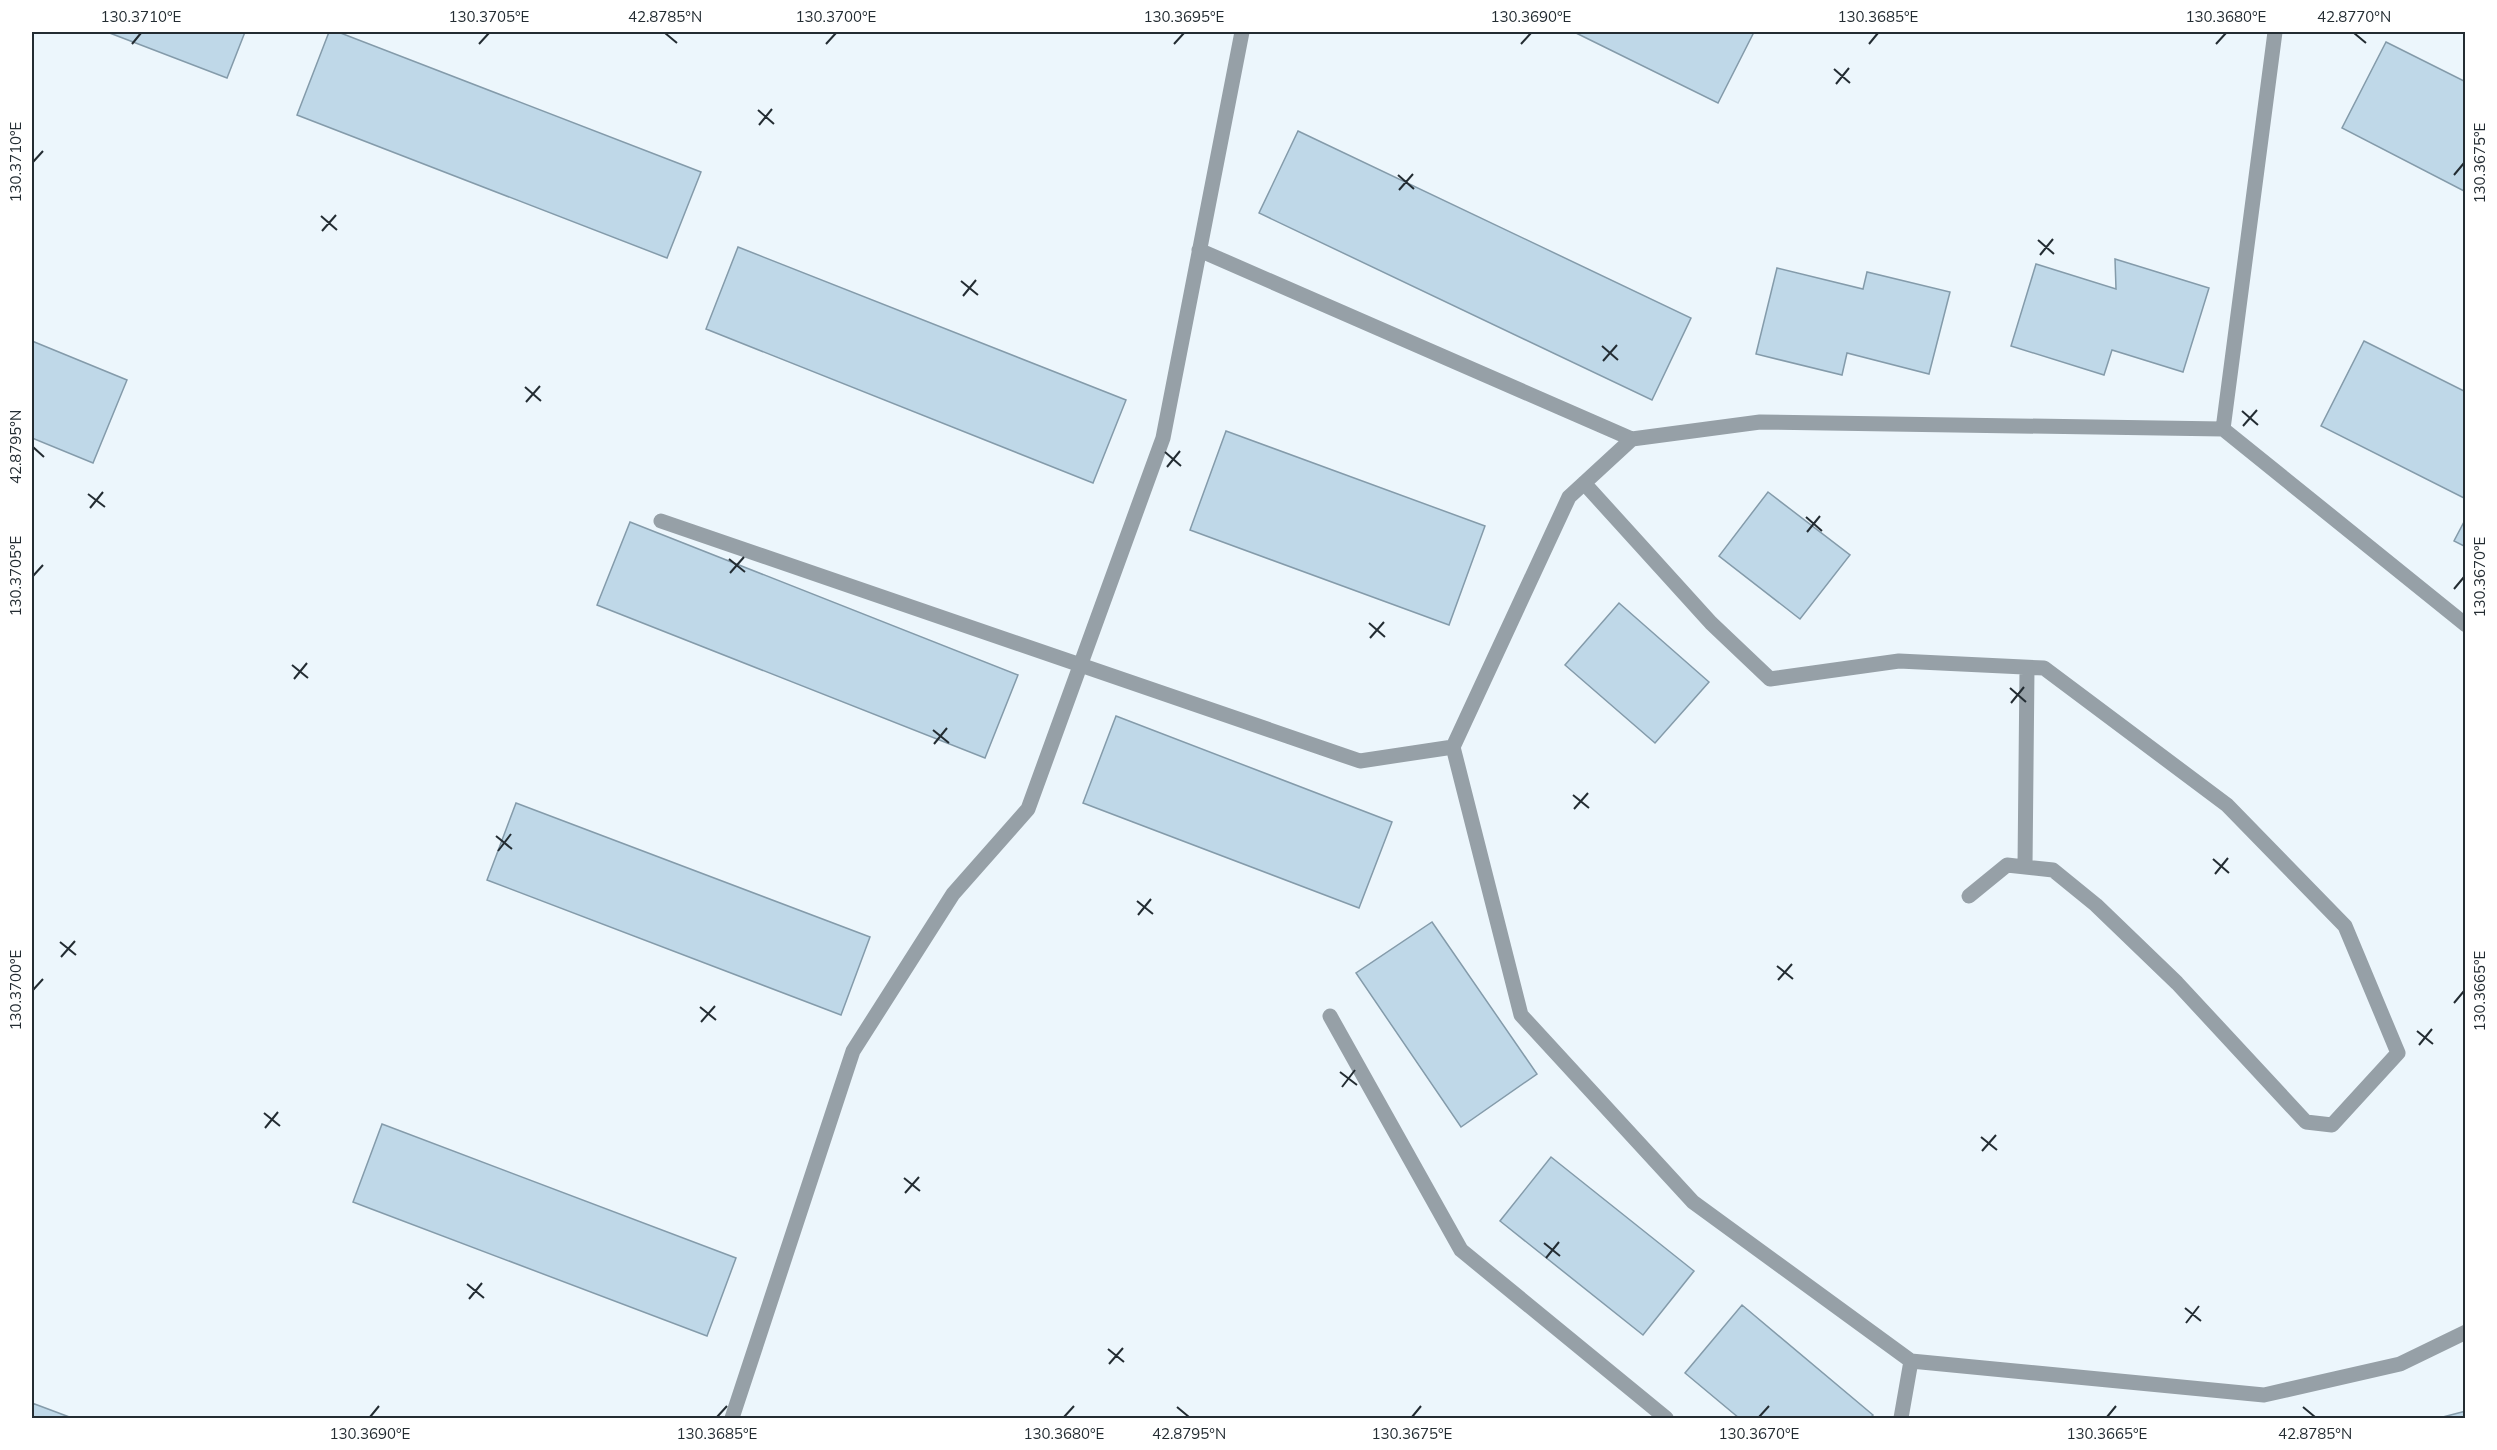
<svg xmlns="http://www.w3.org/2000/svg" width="2497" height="1450" font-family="Mulish,sans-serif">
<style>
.building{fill:#bfd8e8;stroke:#849baa;stroke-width:1.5}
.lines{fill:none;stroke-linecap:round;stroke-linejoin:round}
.service{stroke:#96a0a7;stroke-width:15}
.ticks{fill:none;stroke:#232c32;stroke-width:2}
.neatline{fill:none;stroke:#232c32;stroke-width:2}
.ticks-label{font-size:15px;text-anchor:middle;fill:#232c32}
</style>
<rect width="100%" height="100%" fill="#ecf6fc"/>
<!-- building -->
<path class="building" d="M107,32H245L227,78Z
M329,32H338L701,172L667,258L297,115Z
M1574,32H1754L1718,103Z
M2386,42L2466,82V192L2342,128Z
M1298,131L1691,318L1652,400L1259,213Z
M738,247L1126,400L1093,483L706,329Z
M2115,259L2209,288L2183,372L2112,350L2104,375L2011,346L2036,264L2116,289Z
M1777,268L1863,289L1867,272L1950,292L1929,374L1847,353L1842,375L1756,354Z
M32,341L127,380L93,463L32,438Z
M2364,341L2466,392V499L2321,426Z
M1226,431L1485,526L1449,625L1190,530Z
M1768,492L1850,555L1800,619L1719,556Z
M2466,518V547L2454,541Z
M630,522L1018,675L985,758L597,605Z
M1619,603L1709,682L1655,743L1565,665Z
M1116,716L1392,822L1359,908L1083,803Z
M516,803L870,937L841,1015L487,880Z
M1432,922L1537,1074L1461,1127L1356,973Z
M382,1124L736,1258L707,1336L353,1202Z
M1551,1157L1694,1271L1643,1335L1500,1221Z
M1742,1305L1873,1415L1870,1418H1739L1685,1373Z
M32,1403L72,1418H32Z
M2466,1411V1418H2439Z"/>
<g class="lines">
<!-- service -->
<path class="service" d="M1199,250L1632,439
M2223,429L2275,32
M1584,483L1711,623L1770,679L1899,661L2044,668L2227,805L2345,926L2398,1053L2332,1125L2306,1122L2177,983L2096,905L2053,870L2007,865L1969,896
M661,521L1360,761L1453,747
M2466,625L2223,429L1760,422L1632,439L1569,497L1453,747L1521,1015L1693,1202L1911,1361L2264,1395L2400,1364L2466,1332
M2025,867L2027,668
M1330,1016L1461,1250L1666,1418
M732,1418L853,1051L953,894L1028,809L1163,438L1242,32
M1901,1418L1911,1361"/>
</g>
<!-- ticks -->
<path class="ticks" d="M665,33L677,43M2354,33L2366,43M132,44L141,33M479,44L489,33M826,44L836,33M1174,44L1184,33M1521,44L1531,33M1869,44L1878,33M2216,44L2226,33M1834,69L1850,83M1836,84L1849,68M758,110L774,124M759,125L772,109M33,162L43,151M1398,175L1414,189M2454,175L2464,163M1399,190L1413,174M321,216L337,230M322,231L336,215M2038,240L2054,254M2040,255L2053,239M961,281L978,295M963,296L976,280M1602,346L1618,360M1603,361L1617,345M525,387L541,401M526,402L540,386M2242,411L2258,425M2243,426L2257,410M33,447L44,457M1165,452L1181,466M1167,467L1180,451M88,494L105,507M90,508L103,492M1806,517L1822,531M1807,532L1820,516M729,559L745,572M730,573L744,557M33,576L43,565M2454,589L2464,577M1369,623L1385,637M1370,638L1384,622M292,665L308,678M294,679L307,663M2010,688L2026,702M2011,703L2024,687M933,730L949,743M934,744L947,728M1573,795L1589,808M1574,809L1588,793M496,836L512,849M498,851L511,834M2213,859L2229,873M2215,874L2228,858M1137,901L1153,914M1138,915L1151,899M60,942L76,955M61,957L75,941M1777,966L1793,979M1778,980L1792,964M33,990L43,979M2454,1003L2464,991M700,1007L716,1020M701,1022L715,1006M2417,1031L2433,1044M2419,1045L2432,1029M1340,1072L1357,1085M1342,1087L1355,1070M264,1113L280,1126M265,1128L278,1112M1981,1137L1997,1150M1982,1151L1996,1135M904,1178L920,1191M905,1193L919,1177M1544,1243L1560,1256M1546,1258L1559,1242M467,1284L484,1298M469,1299L482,1283M2185,1308L2201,1321M2186,1323L2199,1306M1108,1349L1124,1362M1109,1364L1123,1348M1177,1407L1189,1417M2303,1407L2315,1417M370,1417L379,1406M717,1417L727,1406M1064,1417L1074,1406M1412,1417L1421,1406M1759,1417L1769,1406M2107,1417L2116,1406"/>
<!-- border -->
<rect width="2497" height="1450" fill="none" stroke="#ffffff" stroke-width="66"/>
<rect x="33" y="33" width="2431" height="1384" class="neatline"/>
<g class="ticks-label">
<text x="141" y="22">130.3710°E</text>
<text x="489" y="22">130.3705°E</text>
<text x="665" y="22">42.8785°N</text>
<text x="836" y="22">130.3700°E</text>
<text x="1184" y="22">130.3695°E</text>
<text x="1531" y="22">130.3690°E</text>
<text x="1878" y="22">130.3685°E</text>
<text x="2226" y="22">130.3680°E</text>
<text x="2354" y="22">42.8770°N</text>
<text transform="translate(16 162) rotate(-90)" y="5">130.3710°E</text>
<text transform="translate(2480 163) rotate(-90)" y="5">130.3675°E</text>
<text transform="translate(16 447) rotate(-90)" y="5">42.8795°N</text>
<text transform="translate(16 576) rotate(-90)" y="5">130.3705°E</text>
<text transform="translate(2480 577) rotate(-90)" y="5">130.3670°E</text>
<text transform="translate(16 990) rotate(-90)" y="5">130.3700°E</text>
<text transform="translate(2480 991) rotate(-90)" y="5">130.3665°E</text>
<text x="370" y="1439">130.3690°E</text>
<text x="717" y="1439">130.3685°E</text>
<text x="1064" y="1439">130.3680°E</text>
<text x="1189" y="1439">42.8795°N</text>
<text x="1412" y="1439">130.3675°E</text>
<text x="1759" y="1439">130.3670°E</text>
<text x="2107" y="1439">130.3665°E</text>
<text x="2315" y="1439">42.8785°N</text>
</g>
</svg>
